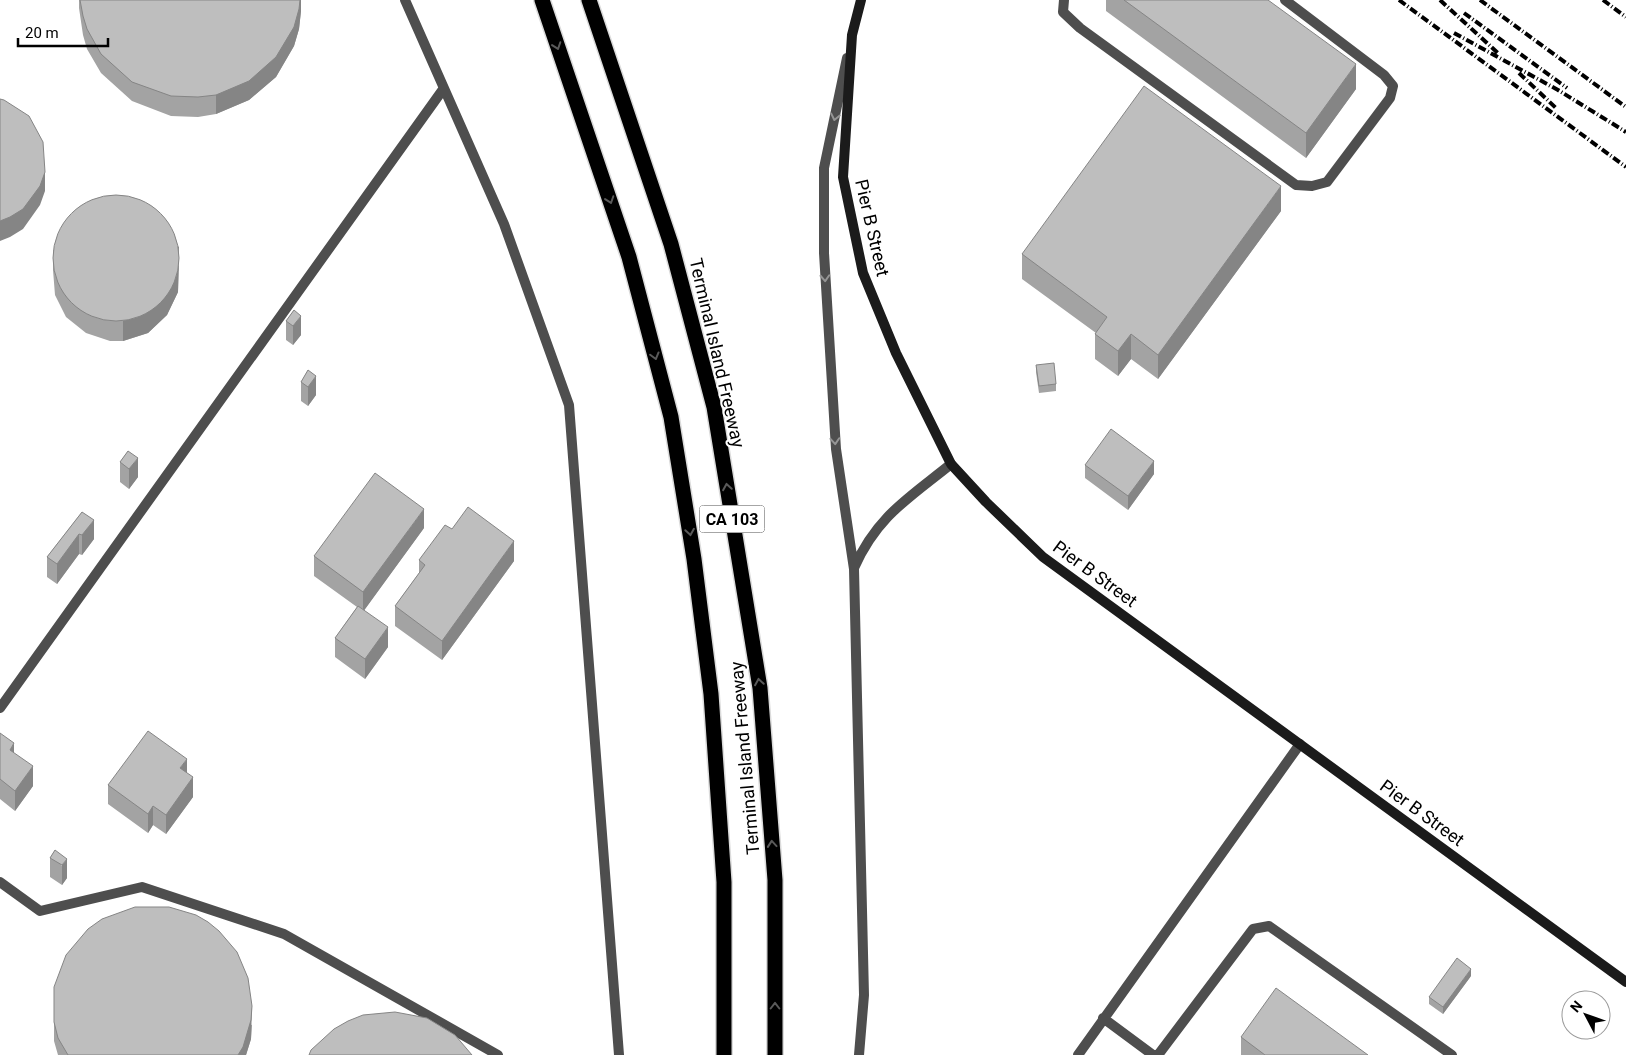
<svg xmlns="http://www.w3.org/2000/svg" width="1626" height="1055" font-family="Roboto,sans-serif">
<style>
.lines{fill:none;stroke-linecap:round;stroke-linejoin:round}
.highway-casing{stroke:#dbdbdb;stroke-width:18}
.lane{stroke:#4e4e4e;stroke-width:10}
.secondary{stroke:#1b1b1b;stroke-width:10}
.highway{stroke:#000;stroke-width:15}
.rail{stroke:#000;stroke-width:4;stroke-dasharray:8 2.5 1 2.5;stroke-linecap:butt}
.wall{fill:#a3a3a3}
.shaded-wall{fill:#858585}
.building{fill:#bebebe;stroke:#858585}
.oneway{stroke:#595959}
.oneway2{stroke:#959595}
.labels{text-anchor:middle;stroke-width:4;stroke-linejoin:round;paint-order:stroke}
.shield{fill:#fff;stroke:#4c4c4c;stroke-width:1}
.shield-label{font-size:16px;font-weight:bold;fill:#000}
.street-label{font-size:18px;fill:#000;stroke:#fff}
</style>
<rect width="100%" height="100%" fill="#fff"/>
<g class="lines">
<defs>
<path id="highway" d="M542,0L629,257L671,417L694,559L711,694L724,882V1055
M589,0L671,244L714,407L760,688L775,880V1055"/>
</defs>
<!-- highway casing -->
<use href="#highway" class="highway-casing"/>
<!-- lane -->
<path class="lane" d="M405,0L504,224L569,405L619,1055
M1064,0L1063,12L1080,28L1296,185L1312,186L1327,182L1390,98L1393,86L1384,75L1285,0
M847,58L824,168V253L836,449L854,569L864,995L859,1055
M854,568C877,516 909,498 951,464
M0,708L444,88
M0,882L40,911L142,887L284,934L498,1055
M1103,1018L1153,1055
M1078,1055L1300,744
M1158,1055L1253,929L1269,926L1452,1055"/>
<!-- secondary -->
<path class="secondary" d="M861,0L852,35L843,177L863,273L896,353L951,464L986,502L1043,557L1626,982"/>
<!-- highway -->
<use href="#highway" class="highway"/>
<!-- rail -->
<path class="rail" d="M1399,0L1626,167
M1440,0L1499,54
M1480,0L1626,107
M1603,0L1626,17
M1464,13L1567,88
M1454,33L1558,90L1626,132
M1519,73L1557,109"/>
</g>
<!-- wall -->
<path class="wall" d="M79,0H301V11L299,29L294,46L276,77L249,100L216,114L198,117L171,116L132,101L101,73L87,49L83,35L79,8Z
M1106,0H1268L1356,89L1306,158L1106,11Z
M1281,211L1158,379L1131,359L1118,376L1095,359V334L1096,333L1022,279V254Z
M53,250L179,266L178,292L167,315L148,333L123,341H110L86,333L66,317L55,295L53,270Z
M294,310L301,335L293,345L286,340V321Z
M1036,365L1056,384V391L1039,393L1036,372Z
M308,370L316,395L308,406L301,401V382Z
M128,451L138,477L129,489L120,482V462Z
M1085,465L1154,474L1128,510L1085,478Z
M82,512L94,539L82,555L79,554L57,584L47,577V557Z
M424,528L364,610L388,647L365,679L335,657V638L357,607L314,576V556Z
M452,529L514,561L442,660L395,626V606L419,573V560Z
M0,733L14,753L33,786L15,811L0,799Z
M187,773L193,797L166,834L153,825L148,833L108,804V785Z
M55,850L67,878L62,885L50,877V858Z
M1471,976L1443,1014L1429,1004V997Z
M54,987L252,1025L251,1039L246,1055H58L54,1041Z
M1241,1037L1368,1055H1241Z"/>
<!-- shaded-wall -->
<path class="shaded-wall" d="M300,0H301V11L299,29L294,46L276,77L249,100L216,114V95Z
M1356,64V89L1306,158V133Z
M45,172V191L40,205L23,229L10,237L0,241V221Z
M1281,186V211L1158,379V355Z
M179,246L178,292L167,315L148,333L123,341V321Z
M301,316V335L293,345V326Z
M1131,334V359L1118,376V351Z
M316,376V395L308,406V387Z
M138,458V477L129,489V469Z
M1154,461V474L1128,510V496Z
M424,509V528L363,612V592Z
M94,520V539L82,555V535Z
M79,534V554L57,584V564Z
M514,541V561L442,660V641Z
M388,627V647L365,679V659Z
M14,743V762L10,750Z
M187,759V778L180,768Z
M33,766V786L15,811V791Z
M193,777V797L166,834V815Z
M153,806V825L148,833V814Z
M67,859V878L62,885V865Z
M1471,969V976L1443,1014V1007Z
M252,1006L251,1039L246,1055H238Z"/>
<!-- building -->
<path class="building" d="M80,0H300L299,9L294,27L276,57L249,81L216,95L198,97L171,96L132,82L101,54L87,29L83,16Z
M1124,0H1268L1356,64L1306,133Z
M1144,86L1281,186L1158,355L1131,334L1118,351L1095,334L1107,317L1022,254Z
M0,99L4,100L29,116L43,142L45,172L40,186L23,209L10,217L0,221Z
M53 258a63 63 0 1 1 126 0a63 63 0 1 1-126 0Z
M294,310L301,316L293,326L286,321Z
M1054,363L1056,384L1039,386L1036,365Z
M308,370L316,376L308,387L301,382Z
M1111,429L1154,461L1128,496L1085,465Z
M128,451L138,458L129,469L120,462Z
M375,473L424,509L363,592L314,556Z
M468,507L514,541L442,641L395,606L425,565L419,560L445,525L452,529Z
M82,512L94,520L82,535L79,534L57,564L47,557Z
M358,606L388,627L365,659L335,638Z
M148,731L187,759L180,768L193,777L166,815L153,806L148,814L108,785Z
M0,733L14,743L10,750L33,766L15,791L0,779Z
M55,850L67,859L62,865L50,858Z
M135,907H169L196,915L208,922L219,931L237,952L248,978L252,1006L251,1020L243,1047L238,1055H68L58,1038L54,1022V987L66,955L88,929L102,919Z
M1457,958L1471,969L1443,1007L1429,997Z
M1276,988L1368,1055H1265L1241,1037Z
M395,1012L427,1018L455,1035L472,1055H309L311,1050L334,1029L348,1021L363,1015Z"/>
<!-- one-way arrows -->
<defs><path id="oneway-chevron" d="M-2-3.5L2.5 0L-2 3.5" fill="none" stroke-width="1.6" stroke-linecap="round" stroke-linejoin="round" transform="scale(1.25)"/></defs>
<g class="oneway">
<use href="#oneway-chevron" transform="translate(557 46) rotate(71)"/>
<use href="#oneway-chevron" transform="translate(610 200) rotate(71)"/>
<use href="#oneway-chevron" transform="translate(655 356) rotate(75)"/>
<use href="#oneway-chevron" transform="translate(727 487) rotate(-99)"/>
<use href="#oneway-chevron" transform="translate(690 532) rotate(81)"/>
<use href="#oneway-chevron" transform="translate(759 682) rotate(-99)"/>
<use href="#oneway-chevron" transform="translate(772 844) rotate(-95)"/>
<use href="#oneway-chevron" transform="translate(775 1006) rotate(-90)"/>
</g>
<g class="oneway2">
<use href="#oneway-chevron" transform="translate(835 117) rotate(102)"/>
<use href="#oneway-chevron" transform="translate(825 278) rotate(87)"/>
<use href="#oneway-chevron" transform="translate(835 441) rotate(86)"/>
</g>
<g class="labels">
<!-- shield labels -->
<rect class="shield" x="699.5" y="505.5" width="65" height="27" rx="4"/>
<g class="shield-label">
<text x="732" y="525">CA 103</text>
</g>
<!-- street labels -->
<g class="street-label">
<text transform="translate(872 228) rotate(77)" y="6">Pier B Street</text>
<text transform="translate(717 353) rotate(77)" y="6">Terminal Island Freeway</text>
<text transform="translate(1095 574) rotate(36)" y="6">Pier B Street</text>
<text transform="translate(745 758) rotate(-95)" y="6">Terminal Island Freeway</text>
<text transform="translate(1422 813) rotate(36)" y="6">Pier B Street</text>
</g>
</g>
<!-- north arrow -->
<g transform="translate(1586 1015) rotate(311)"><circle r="24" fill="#ffffff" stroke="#999999"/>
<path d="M0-4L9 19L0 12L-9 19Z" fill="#000000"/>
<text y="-8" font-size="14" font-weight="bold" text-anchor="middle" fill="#000000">N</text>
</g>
<!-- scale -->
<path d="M18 38v8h90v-8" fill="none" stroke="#000000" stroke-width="2.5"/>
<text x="25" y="38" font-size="15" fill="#000000" stroke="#ffffff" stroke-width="4" paint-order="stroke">20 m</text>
</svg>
